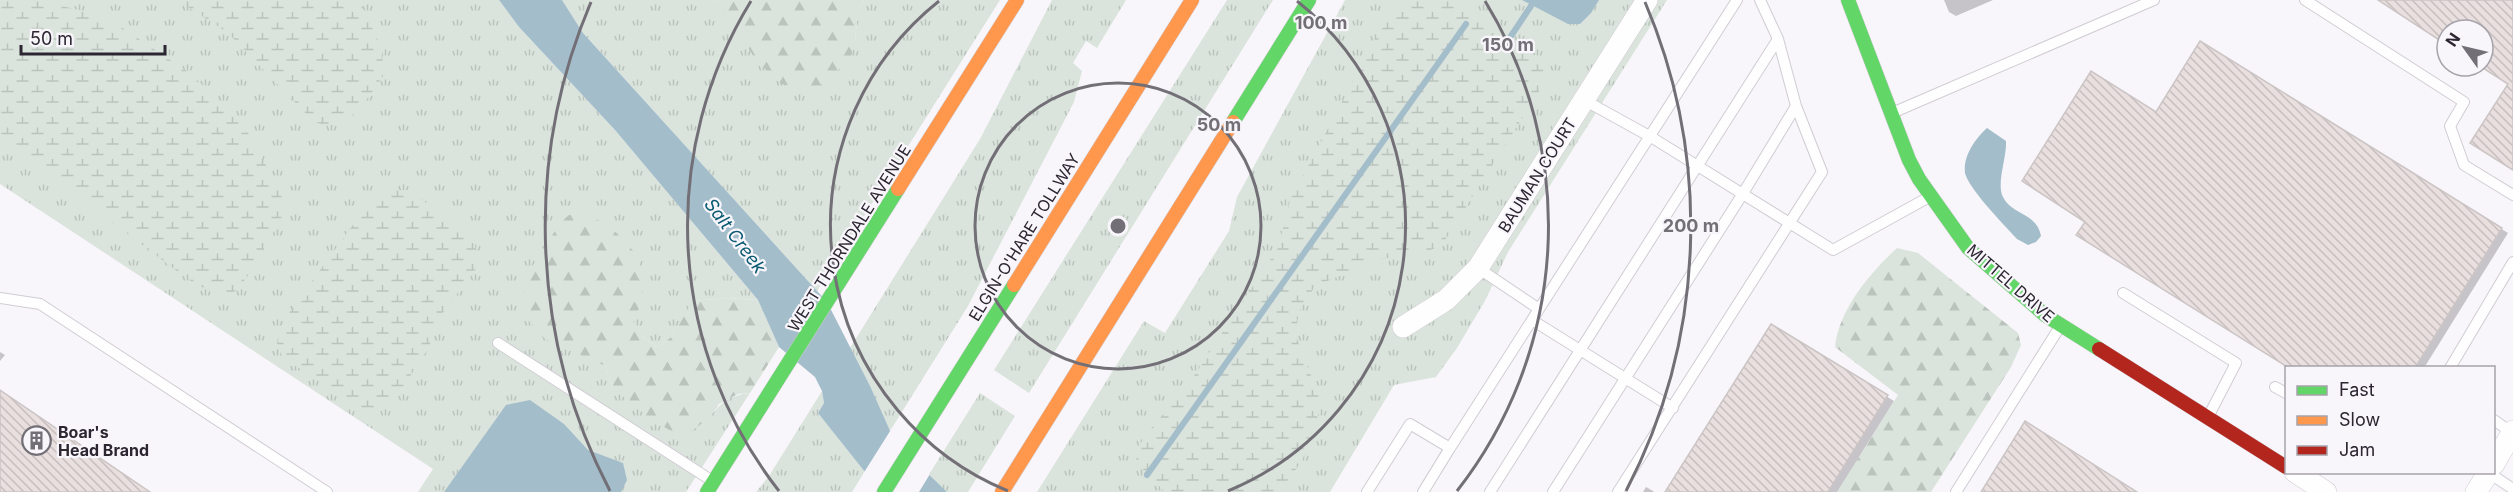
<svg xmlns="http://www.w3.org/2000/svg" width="2513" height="492" font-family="Inter,sans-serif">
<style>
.grass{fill:url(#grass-tufts)}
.forest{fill:url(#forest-firs)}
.wetland{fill:url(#wetland-marsh)}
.water{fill:#a3bdca}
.pier{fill:#f8f6fa}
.shadow{fill:#0003}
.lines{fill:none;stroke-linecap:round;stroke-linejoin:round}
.stream{stroke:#a3bdca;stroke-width:6}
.building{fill:url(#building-back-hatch);stroke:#ccc5c5;stroke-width:1.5}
.lane-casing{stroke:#d0ccd4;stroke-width:12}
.street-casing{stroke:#d0ccd4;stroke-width:22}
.fast-casing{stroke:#d0ccd4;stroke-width:15}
.slow-casing{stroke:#d0ccd4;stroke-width:15}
.jam-casing{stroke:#d0ccd4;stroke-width:15}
.lane{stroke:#fefefe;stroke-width:10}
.street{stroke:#fefefe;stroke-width:21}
.fast{stroke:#63d668;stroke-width:14}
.slow{stroke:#ff974d;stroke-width:14}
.jam{stroke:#b3261e;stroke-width:14}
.ring{fill:none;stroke:#736f77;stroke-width:3}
.labels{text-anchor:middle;stroke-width:4.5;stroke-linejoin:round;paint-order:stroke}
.street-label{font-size:16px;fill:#2b2631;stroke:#f8f5fb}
.poi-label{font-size:16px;font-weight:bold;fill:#2b2631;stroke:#f8f5fb;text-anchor:start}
.water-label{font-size:18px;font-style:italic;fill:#0a5a71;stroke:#f8f5fb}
.centre{fill:#736f77;stroke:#f8f5fb;stroke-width:3}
.ring-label{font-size:18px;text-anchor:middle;font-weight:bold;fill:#736f77;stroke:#f8f5fb;stroke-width:4.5;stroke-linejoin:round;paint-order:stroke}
</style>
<defs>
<pattern id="grass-tufts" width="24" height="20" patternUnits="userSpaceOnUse" patternTransform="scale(1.5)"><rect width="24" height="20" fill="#dae4dc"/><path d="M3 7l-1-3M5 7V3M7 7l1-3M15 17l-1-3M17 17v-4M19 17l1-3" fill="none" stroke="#bbc3bd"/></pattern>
<pattern id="forest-firs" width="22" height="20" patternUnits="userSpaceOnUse" patternTransform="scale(1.5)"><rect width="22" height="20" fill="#dae4dc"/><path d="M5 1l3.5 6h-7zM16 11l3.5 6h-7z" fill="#bbc3bd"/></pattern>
<pattern id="wetland-marsh" width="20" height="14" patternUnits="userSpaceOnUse" patternTransform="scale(1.5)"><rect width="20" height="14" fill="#dae4dc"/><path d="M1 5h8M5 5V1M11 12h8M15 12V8" fill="none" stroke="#bbc3bd"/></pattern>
<pattern id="building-back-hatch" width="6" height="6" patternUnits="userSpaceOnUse" patternTransform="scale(1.5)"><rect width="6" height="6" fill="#e8dfde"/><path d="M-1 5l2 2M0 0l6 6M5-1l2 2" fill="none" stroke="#c7bfbf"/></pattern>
</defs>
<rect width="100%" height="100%" fill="#f8f6fa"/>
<!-- grass -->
<path class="grass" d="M0,0H499L519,27L615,130L758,300L727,298L694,301L670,338L658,347L644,338L632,321L643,300L580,354L605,366L613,388L709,418C720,403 730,395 750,393L686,492H418L433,469L0,184Z
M562,0H717L719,3L855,40L858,11L864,0H1000L817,291L583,33Z
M1052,0H1126L1097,48L1086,41L1073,63L1082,71L1074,102L968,306L890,431L850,348L980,139Z
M1227,0H1273L1029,393L994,370Z
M1345,0H1667L1508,252L1486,299L1457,348L1436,377L1394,385L1330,492H1037L1144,321L1165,333L1229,231L1237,197Z
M822,391L824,403L818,413L865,471L852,492H756L769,476Z
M980,393L1015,416L968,492H947L928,476Z"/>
<!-- forest -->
<path class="forest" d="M717,0H864C854,17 858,36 852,54C848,64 824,82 814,90L781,84L756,60Z
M585,213L611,227L639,257L643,300L633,321L644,338L658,347L670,338L693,301L727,298L758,300L779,347L750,393L738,394L719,404L709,418L693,430L675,433L653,421L613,388L605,366L545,339L521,312L528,273L560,223L569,215Z
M1897,248L1918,253L2018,333L2021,345L2011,367L1931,492H1837L1898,395L1835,347C1839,309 1870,273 1897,248Z"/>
<!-- wetland -->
<path class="wetland" d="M0,0H30L53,4L83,11L118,25L191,74L226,108L253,139L285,204L281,219L249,274L238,289L227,296L216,295L186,278L67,188L0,142Z
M177,0H359L382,49L383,76C366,100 346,137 313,121L227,32Z
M1400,0H1452L1540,59L1544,72L1543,85L1442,245L1426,252L1381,259L1315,286L1299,312L1295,334L1322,404L1302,461L1279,492H1165L1137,463L1135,451L1153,426L1186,388L1278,248L1290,200L1375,40Z
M408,190L457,225L475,245L478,266L442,314L428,349L389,408L376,412L363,409L283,358L277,344L279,330L291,310L371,200L388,191Z"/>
<!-- water -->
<path class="water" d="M499,0H562L583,33L827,302L870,386L895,442L947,492H881L818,413L824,403L822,391L815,377L779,347L758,300L615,130L519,27Z
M1522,0H1599L1591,13L1580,24H1568Z
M1987,128L2006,141C2007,157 1996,184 2003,197C2012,215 2037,213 2041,236L2036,242L2028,245L2017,239C2005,226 1968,188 1965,173C1963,156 1975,139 1987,128Z
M530,400L564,424L588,450L623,463L627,480L621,492H444L506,405Z"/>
<!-- pier -->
<path class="pier" d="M892,428L897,440L930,474L919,492H878L863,474Z"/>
<!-- shadow -->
<path class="shadow" d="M1944,0H1993L1956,16L1949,12Z
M2201,43L2508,233L2424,368H2292L2156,114Z
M1772,326L1894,401L1837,492H1667Z
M0,352L5,355L0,361Z
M1646,487L1653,491L1654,492H1643Z"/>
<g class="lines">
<!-- stream -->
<path class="stream" d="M1509,39L1531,6
M1147,475L1466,24"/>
</g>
<!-- building -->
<path class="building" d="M2378,0H2513V170L2470,143L2508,84L2483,68V30H2447V45Z
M2200,41L2502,228L2415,368H2289L2076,235L2085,222L2022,181L2091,71L2156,112Z
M1771,324L1888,395L1828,492H1665Z
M0,390L150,492H0Z
M2025,421L2137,492H1981Z"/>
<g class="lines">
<defs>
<path id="lane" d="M2305,0L2464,102L2450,126L2464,165L2513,195
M1584,100L1651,137L1833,250L1931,196
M1892,113L2154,0
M1478,268L1539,309
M2123,293L2236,363L2208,417
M0,298L40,304L327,492
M1532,320L1673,408
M498,343L714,482
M2450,368L2513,262
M2275,387L2286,393
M2494,420L2512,433
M2489,473L2513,489
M1367,492L1410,424L1450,448L1737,0
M1423,492L1450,448
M1490,492L1778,39
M1553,492L1742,195L1796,106
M1618,492L1822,172L1796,106L1778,39L1760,0
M1956,492L2061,325"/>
<path id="street" d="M1403,327L1446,300L1478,268L1647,0
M2494,464L2513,431
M2295,472L2326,492
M2476,492L2489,472"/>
<path id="fast" d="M1848,0L1909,160L1919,179L1968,248L2045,315L2099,349
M1233,122L1309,0
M707,492L898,189
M884,492L1014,285"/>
<path id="slow" d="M898,189L1017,0
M1014,285L1192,0
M1002,492L1233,122"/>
<path id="jam" d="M2099,349L2286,467"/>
</defs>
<!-- lane casing -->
<use href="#lane" class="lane-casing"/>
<!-- street casing -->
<use href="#street" class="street-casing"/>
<!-- fast casing -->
<use href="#fast" class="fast-casing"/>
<!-- slow casing -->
<use href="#slow" class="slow-casing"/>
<!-- jam casing -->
<use href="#jam" class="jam-casing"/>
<!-- lane -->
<use href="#lane" class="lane"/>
<!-- street -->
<use href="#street" class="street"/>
<!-- fast -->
<use href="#fast" class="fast"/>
<!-- slow -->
<use href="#slow" class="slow"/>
<!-- jam -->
<use href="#jam" class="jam"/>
</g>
<!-- distance rings -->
<g class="ring">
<circle cx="1118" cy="226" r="143"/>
<path d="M1008 491A287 287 0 0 1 939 1M1297 1A287 287 0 0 1 1228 491"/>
<path d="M779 491A430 430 0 0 1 751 1M1485 1A430 430 0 0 1 1457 491"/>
<path d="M610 491A573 573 0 0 1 591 2M1645 2A573 573 0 0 1 1626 491"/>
</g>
<!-- icons -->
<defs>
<symbol id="building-ring" viewBox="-11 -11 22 22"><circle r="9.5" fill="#f8f5fb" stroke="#736f77" stroke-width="1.5"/><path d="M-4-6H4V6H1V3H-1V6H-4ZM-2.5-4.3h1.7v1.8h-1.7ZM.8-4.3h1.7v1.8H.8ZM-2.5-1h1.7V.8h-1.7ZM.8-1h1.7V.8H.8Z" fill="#736f77"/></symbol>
</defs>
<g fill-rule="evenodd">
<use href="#building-ring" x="20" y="424" width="33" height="33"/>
</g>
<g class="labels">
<!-- street labels -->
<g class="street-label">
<text transform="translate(1537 175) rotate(-58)" y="6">BAUMAN COURT</text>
<text transform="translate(1024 237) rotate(-58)" y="6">ELGIN-O'HARE TOLLWAY</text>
<text transform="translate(849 238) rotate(-58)" y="6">WEST THORNDALE AVENUE</text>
<text transform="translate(2011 283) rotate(41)" y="6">MITTEL DRIVE</text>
</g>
<!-- poi labels -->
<g class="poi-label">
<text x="58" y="438">Boar's<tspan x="58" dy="18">Head Brand</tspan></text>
</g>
<!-- water labels -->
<g class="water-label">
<text transform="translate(735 236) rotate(53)" y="6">Salt Creek</text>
</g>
</g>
<circle cx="1118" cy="226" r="9" class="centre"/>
<g class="ring-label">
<text x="1321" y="29">100 m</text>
<text x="1508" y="51">150 m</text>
<text x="1219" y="131">50 m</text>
<text x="1691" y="232">200 m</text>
</g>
<!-- legend -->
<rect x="2285" y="366" width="210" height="108" fill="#f8f5fb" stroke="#a6a2aa" stroke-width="1.5"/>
<rect x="2297" y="386" width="30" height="9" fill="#63d668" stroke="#a6a2aa" stroke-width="1.5"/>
<text x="2339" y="396" font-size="18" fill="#2b2631">Fast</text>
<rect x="2297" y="416" width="30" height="9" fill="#ff974d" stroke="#a6a2aa" stroke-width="1.5"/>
<text x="2339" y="426" font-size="18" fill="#2b2631">Slow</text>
<rect x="2297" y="446" width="30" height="9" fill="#b3261e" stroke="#a6a2aa" stroke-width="1.5"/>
<text x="2339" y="456" font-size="18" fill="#2b2631">Jam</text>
<!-- north arrow -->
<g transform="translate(2465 48) rotate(304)"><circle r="28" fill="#f8f5fb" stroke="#a6a2aa" stroke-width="1.5"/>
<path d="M0-4.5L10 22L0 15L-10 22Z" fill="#736f77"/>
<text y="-9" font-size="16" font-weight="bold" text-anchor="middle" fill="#2b2631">N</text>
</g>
<!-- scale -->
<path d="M21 45v9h144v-9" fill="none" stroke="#2b2631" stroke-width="3"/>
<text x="30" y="45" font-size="18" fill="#2b2631" stroke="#f8f5fb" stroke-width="4.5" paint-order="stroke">50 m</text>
</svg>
